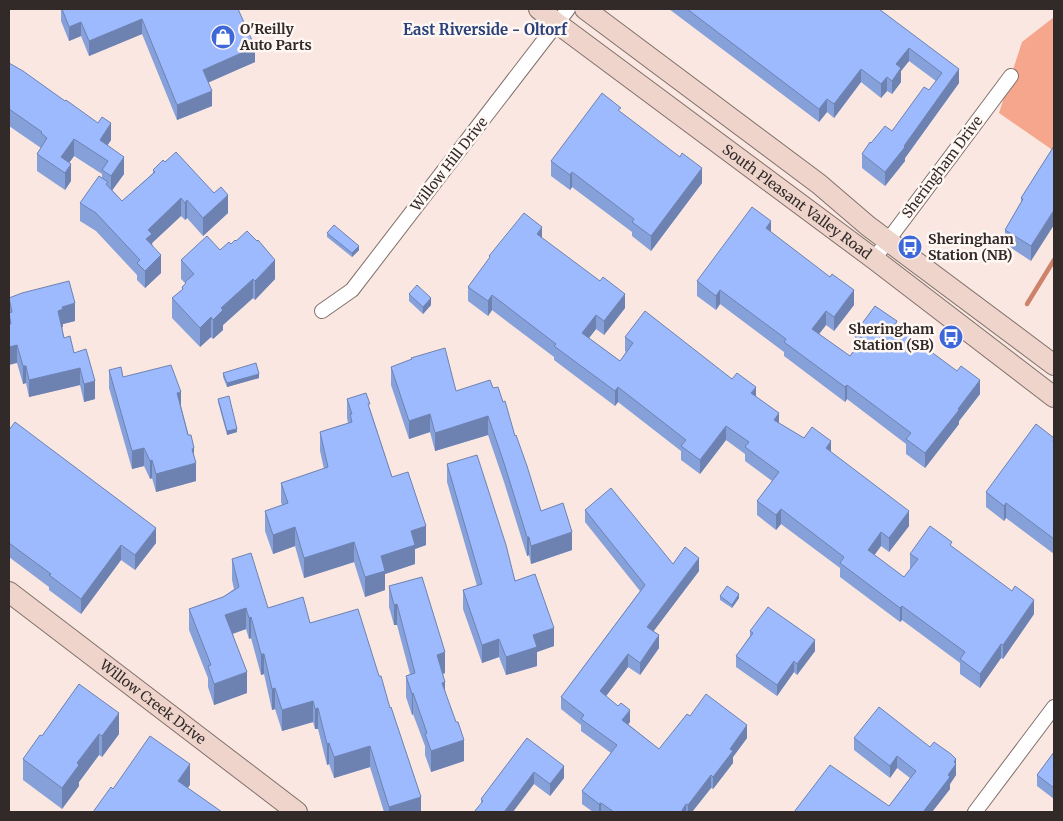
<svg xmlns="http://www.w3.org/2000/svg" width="1063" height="821" font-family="Merriweather,serif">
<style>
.forest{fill:#f6a68d}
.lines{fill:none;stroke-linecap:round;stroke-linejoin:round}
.stream{stroke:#ce826a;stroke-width:4.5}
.street-casing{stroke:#81706b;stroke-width:16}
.secondary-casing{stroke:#81706b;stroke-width:22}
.street{stroke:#fff;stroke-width:14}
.secondary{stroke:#eed4cb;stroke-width:20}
.wall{fill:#86a0da}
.shaded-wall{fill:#6d82b1}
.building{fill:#9cbafd;stroke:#6d82b1}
.labels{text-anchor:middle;stroke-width:5;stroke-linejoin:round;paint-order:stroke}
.poi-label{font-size:14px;font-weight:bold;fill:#312a28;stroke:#fff7f4;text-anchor:start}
.street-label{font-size:14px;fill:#312a28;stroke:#fff7f4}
.neighbourhood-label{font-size:15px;font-weight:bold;fill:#2a4179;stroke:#fff7f4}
</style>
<rect width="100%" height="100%" fill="#fae7e1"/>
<!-- forest -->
<path class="forest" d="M1054,17V151L999,113L1022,42Z"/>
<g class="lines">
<!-- stream -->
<path class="stream" d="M1027,304L1054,260"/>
<defs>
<path id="street" d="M874,259L1011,76
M322,311L352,290L568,9
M975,812L1054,707"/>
<g id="secondary">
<path id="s1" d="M539,9L558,24L874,259L1054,397"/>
<path d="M585,9L819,184L868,226L1054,365"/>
<path id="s2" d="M9,592L297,812"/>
</g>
</defs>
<!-- street casing -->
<use href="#street" class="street-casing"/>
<!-- secondary casing -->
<use href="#secondary" class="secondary-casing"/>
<!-- street -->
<use href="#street" class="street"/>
<!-- secondary -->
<use href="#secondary" class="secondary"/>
</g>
<!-- wall -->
<path class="wall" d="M61,9H238L255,62L208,82L212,106L177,120L142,34L89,56L81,36L69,41L61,21Z
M669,9H879L959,83L905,158V161L885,186L862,168V154L871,143L892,131L929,90L936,81L909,61L901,71V82L892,94L887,91L881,98L861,82L834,118L827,112L819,122Z
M9,63L111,140L107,146L124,174L112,190L122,201L153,173V170L228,213L203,236L187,218L185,220L181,216L152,243L161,273L145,288L137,280V275L96,231L80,221V203L102,178V174L74,156L69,163L71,181L65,190L37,171V154L41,148L9,126Z
M621,112L702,183L651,251L632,236V232L572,187L570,190L551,176V161Z
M1054,146L1031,261L1005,244V230L1021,202V198Z
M771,232L854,305L834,331L826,325L819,334L850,356L856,348L855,347V333L897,326L980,394L959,421V424L925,468L906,454V444L847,399L845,402L784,356V352L720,304L716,310L697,296V281Z
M327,233L359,250L352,257L327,237Z
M542,238L625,308L604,335L596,329L589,338L620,361L626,352L625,351V337L732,379L756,396L779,424L804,438L831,452L909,526L889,552L881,546L874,555L904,577L911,569L910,568V554L952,547L1034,614L1003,659L1001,658L980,688L960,674V663L902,620L900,622L840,577V568L781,524L776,530L757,515V501L772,481L745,461V454L726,440L700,474L681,460V451L618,402L615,406L554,360V357L492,310L488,316L468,301V287L489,259V256Z
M220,250L275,279L255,300L253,298L223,325V330L213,339L211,337L200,347L172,318V298L182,290V287L185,284V283L181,279V260Z
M409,294L431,305L423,314L409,301Z
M9,298L75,321L63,324V327H62L64,338L74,353L95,399L84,402L80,385L29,397L26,383L23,384L17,363L9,324Z
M391,367L456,391L493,388L515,436L541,511L572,550L531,564L529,555L527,556L504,482L488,435L435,451L430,432L409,439L391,385Z
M109,370L181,406L194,455L196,481L156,492L152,478L150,479L144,466L132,469L109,388Z
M223,373L259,378L227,387L223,377Z
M218,399L237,432L227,435L218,402Z
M347,399L370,409L392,477L426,545L415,549V564L385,574V590L365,597L354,562L304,578L295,546L273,554L265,531V511L282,505L281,502V483L324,469L320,451V432L348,423L347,418Z
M9,430L156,543L135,570L121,560L81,614L49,590V587L9,557Z
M1054,438V554L1006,518L1004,521L986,507V492Z
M447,464L554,646L537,652V666L506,675L499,657L482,663L463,609V590L477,586L447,482Z
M585,510L673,564L699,571L653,631L659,648L640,675L628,667L606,696L630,722L628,724L659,749L690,716L747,738L733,757V763L713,789L711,788L692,812H593L582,804V791L611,753L581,731V725L561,709V697L640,591L585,522Z
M232,559L268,608L310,623L390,708L421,812H384L370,767L334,778L329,764L327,765L318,729H315L313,722L282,731L275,709L272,710L264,674L261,675L251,638L249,639L246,629L233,634L247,693L214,705L208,687V678L189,630V609L223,597L234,589L232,580Z
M389,586L445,673L443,674L445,691L464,761L431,772L425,755V746L413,714L412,715L406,697V676L410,674L397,625H394L389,607Z
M720,596L739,598L732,608L720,600Z
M750,631L815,651L797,675L794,672L777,696L736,667V656L750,636Z
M79,684L119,734L102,757L99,755L79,782V786L62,809L23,780V759L42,736Z
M527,738L564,778L550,796L534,784L481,804V799Z
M854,738L930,747L956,759V775L950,784V789L932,812H794L889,806L910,778L897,768L890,778L854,750Z
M1054,752V799L1037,786V775Z"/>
<!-- shaded-wall -->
<path class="shaded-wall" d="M142,19V34L89,56V41Z
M81,22V36L69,41V27Z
M255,47V62L203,85V70Z
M909,48V61L901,71V82L892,94V81L896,64Z
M861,69V82L834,118V104Z
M959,69V83L905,158V161L885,186V172Z
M887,77V91L881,98V84Z
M212,91V106L177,120V105Z
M827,99V112L819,122V109Z
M111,123V140L100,156V140Z
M74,139V156L63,171L61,157Z
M124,157V174L111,192V176Z
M71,164V181L65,190V173Z
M702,168V183L651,251V236Z
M572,172V187L570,190V175Z
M228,195V213L203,236V218Z
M181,198V216L152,243V252L146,239L148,230Z
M187,200V218L185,220V203Z
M1054,210V225L1031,261V246Z
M771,221V236L766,228Z
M542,227V241L537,234Z
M359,246V250L352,257V253Z
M161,255V273L145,288V271Z
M275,260V279L255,300V281Z
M253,279V298L223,325V330L213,339V320L221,308Z
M720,290V304L716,310V296Z
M854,290V305L834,331V317Z
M625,294V308L604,335V321Z
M492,295V310L488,316V301Z
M431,298V305L423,314V307Z
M75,303V321L63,324V327L58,329V311L62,307Z
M826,311V325L812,343V329Z
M596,315V329L582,347V333Z
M211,317V337L200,347V328Z
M17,345V363L9,365V347Z
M23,366H26V383L23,384Z
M80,368V385L29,397V380Z
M259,374V378L227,387V383Z
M980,380V394L959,421V424L925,468V453Z
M95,381V399L84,402V384Z
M847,385V399L845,402V387Z
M618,387V402L615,406V391Z
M756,387V401L751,393Z
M181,392V410L177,393Z
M779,413V428L774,420Z
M430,414V432L409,439V421Z
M488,416V435L435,451V433Z
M726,426V440L700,474V460Z
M237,429V432L227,435V431Z
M831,441V455L826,448Z
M144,448V466L132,469V451Z
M194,448V463H196V481L156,492V474L192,449Z
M152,460V478L150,479V461Z
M1006,503V518L1004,521V506Z
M781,509V524L776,530V515Z
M909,511V526L889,552V538Z
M426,526V545L415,549V564L385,574V590L365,597V577L381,556L411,531Z
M295,527V546L273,554V535Z
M156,528V543L135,570V555Z
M572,532V550L531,564V546Z
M881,532V546L868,564V550Z
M527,537H529V555L527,556Z
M354,542V562L304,578V558Z
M121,545V560L81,614V599Z
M699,558V571L647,640V627Z
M739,594V598L732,608V605Z
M1034,600V614L1003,659V645Z
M397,604V625H394V605Z
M902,606V620L900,622V608Z
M246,608V629L225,636V615Z
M251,617V638L249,639V618Z
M554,628V646L537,652V666L506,675V657L533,635Z
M659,635V648L640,675V663Z
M499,639V657L482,663V645Z
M815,640V651L797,675V664Z
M1001,644V658L980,688V674Z
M445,652V673L437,676V655Z
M261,654H264V674L261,675Z
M628,654V667L600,704V691Z
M794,661V672L777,696V685Z
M247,672V693L214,705V684Z
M445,682V703L442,683Z
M275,688V709L272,710V689Z
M413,693V714L412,715V694Z
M313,701V722L282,731V710Z
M318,708V729H315V709Z
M630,710V722L622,732V720Z
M119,713V734L102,757V736Z
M747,725V738L733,757V763L713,789V777L730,749Z
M99,734V755L79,782V786L62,809V788L77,763Z
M464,740V761L431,772V751Z
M329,743V764L327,765V744Z
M370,746V767L334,778V757Z
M897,756V768L890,778V766Z
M956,759V775L950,784V789L932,812H923L948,775L954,762Z
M190,764V785L178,802V781Z
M564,766V778L550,796V784Z
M534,772V784L513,812H504Z
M711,775V788L692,812H688V805Z
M421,797V812H389V807Z
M601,803V812H599V804Z
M686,804V812H681Z"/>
<!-- building -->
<path class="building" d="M62,9H238L255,47L203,70L212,91L177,105L142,19L89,41L81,22L69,27Z
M687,9H879L959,69L904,146L905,147L885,172L862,154L870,142L871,143L885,126L892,131L924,87L929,90L942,73L909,48L896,64L901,68L892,81L887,77L881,84L861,69L834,104L827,99L819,109Z
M9,63L23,71L65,101L66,100L98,123L102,117L111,123L100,140L124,157L111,176L102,170L108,161L74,139L61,157L71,164L65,173L37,154L47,138L41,133L42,132L9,109Z
M602,93L621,108L618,110L680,157L682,153L702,168L651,236L632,222L634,219L572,172L570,175L551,161Z
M1054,146V210L1031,246L1005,230L1023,199L1021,198Z
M176,152L214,193L221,187L228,195L203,218L187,200L185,203L181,198L148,230L152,234L146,239L161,255L145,271L137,263L140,260L96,213L80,203L99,176L108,182L106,184L122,201L155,172L153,170L163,160L165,162Z
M752,207L771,221L766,228L830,277L832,274L854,290L834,317L826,311L812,329L850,356L863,339L855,333L875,306L897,321L895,325L957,371L961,366L980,380L958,409L959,410L925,453L906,439L911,433L847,385L845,387L784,342L786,339L720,290L716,296L697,281Z
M524,213L542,227L537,234L600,281L603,277L625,294L604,321L596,315L582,333L620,361L633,343L625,337L645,311L732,379L737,373L756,387L751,393L779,413L774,420L804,438L812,427L831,441L826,448L909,511L889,538L881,532L868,550L904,577L918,559L910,554L930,526L952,542L950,545L1012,591L1015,586L1034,600L1003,645L1001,644L980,674L960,659L965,652L902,606L900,608L840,563L844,557L781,509L776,515L757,501L779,472L745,447L749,442L726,426L700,460L681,446L686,440L618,387L615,391L554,346L556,344L492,295L488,301L468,287L490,257L489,256Z
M334,225L359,246L352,253L327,233Z
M247,231L257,241L258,240L275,260L255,281L253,279L221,308L223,310L213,320L211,317L200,328L172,298L183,289L182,287L186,283L185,282L194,274L181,260L207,236L220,250L229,242L231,244L235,240L236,241Z
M69,281L75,303L62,307L63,309L58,311L64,338L70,336L74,353L86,349L95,381L84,384L80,368L29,380L26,366H23L17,345L9,347V324H11L9,313L12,312L9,298L22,293Z
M417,285L431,298L423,307L409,294Z
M445,348L456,391L490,380L493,388L498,387L503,402L505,401L515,436L516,435L527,466L541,511L563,503L572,532L531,546L529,537H527L504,463L488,416L435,433L430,414L409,421L391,367L412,359L411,358Z
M256,363L259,374L227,383L223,373Z
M171,365L181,392L177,393L188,435H191L194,448L192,449L196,463L156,474L152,460L150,461L144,448L132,451L109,370L121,367L123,377Z
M366,393L370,404H368L392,477L408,472L426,526L411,531L415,545L381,556L385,571L365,577L354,542L304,558L295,527L273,535L265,511L288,503L281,483L328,467L320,432L352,422L350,414H352L347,399Z
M229,396L237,429L227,431L218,399Z
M15,422L156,528L135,555L121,545L81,599L49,575L51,574L9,543V430Z
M1036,424L1054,438L1053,441L1054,442V539L1006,503L1004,506L986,492Z
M477,455L506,545L515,581L535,574L554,628L533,635L537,647L506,657L499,639L482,645L463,590L482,584L447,464Z
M611,488L673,564L685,547L699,558L647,627L659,635L640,663L628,654L600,691L618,706L621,703L630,710L622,720L659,749L687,714L690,716L706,694L747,725L730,749L733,751L713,777L711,775L688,805L686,804L681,812H614L601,803L599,804L582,791L617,745L581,719L584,715L561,697L645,585L585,510Z
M251,553L268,608L303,597L310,623L358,609L379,676H381L390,708L391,707L421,797L389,807L370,746L334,757L329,743L327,744L318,708L315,709L313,701L282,710L275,688L272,689L264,654H261L251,617L249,618L246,608L225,615L247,672L214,684L208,666L211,665L189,609L223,597L239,587L232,559Z
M422,577L445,652L437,655L445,682L442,683L456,722H458L464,740L431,751L425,734L427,733L413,693L412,694L406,676L415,673L397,604L394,605L389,586Z
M727,586L739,594L732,605L720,596Z
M768,607L815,640L797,664L794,661L777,685L736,656L753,633L750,631Z
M79,684L119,713L102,736L99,734L77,763L79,765L62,788L23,759L40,735L42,736Z
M879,707L930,747L934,742L951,754L956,759L954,762L956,764L948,775L950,777L923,812H794L830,765L889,806L916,771L897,756L890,766L854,738Z
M150,736L190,764L178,781L222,812H93L111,787L113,789Z
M527,738L564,766L550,784L534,772L504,812H474L483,801L481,799Z
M1054,752V788L1037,775Z"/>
<!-- icons -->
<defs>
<symbol id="shop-disc" viewBox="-11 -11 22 22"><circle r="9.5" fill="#3e68d9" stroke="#fff7f4"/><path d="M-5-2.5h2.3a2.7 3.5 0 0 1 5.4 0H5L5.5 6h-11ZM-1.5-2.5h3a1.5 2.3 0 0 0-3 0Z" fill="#fff"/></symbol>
<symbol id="bus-disc" viewBox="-11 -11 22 22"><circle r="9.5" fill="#3e68d9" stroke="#fff7f4"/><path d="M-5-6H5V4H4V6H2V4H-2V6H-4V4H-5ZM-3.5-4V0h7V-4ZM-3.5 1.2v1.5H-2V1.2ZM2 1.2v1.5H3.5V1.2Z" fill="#fff"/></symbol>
</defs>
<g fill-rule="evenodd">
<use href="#shop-disc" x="209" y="23" width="28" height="28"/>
<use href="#bus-disc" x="896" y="233" width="28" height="28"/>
<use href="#bus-disc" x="937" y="323" width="28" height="28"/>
</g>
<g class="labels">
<!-- poi labels -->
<g class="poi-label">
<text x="240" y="34">O'Reilly<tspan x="240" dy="16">Auto Parts</tspan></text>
<text x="928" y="244">Sheringham<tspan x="928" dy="16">Station (NB)</tspan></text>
<text x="934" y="334" text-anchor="end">Sheringham<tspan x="934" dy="16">Station (SB)</tspan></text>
</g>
<!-- street labels -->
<g class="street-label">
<text transform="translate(449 164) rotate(-52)" y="5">Willow Hill Drive</text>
<text transform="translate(942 167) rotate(-53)" y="5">Sheringham Drive</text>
<text dy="5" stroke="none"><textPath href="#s1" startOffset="322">South Pleasant Valley Road</textPath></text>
<text dy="5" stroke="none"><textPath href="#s2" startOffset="181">Willow Creek Drive</textPath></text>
</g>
<!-- neighbourhood labels -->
<g class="neighbourhood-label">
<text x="485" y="35">East Riverside - Oltorf</text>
</g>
</g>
<!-- border -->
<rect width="1063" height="821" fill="none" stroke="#312a28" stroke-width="20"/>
</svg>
